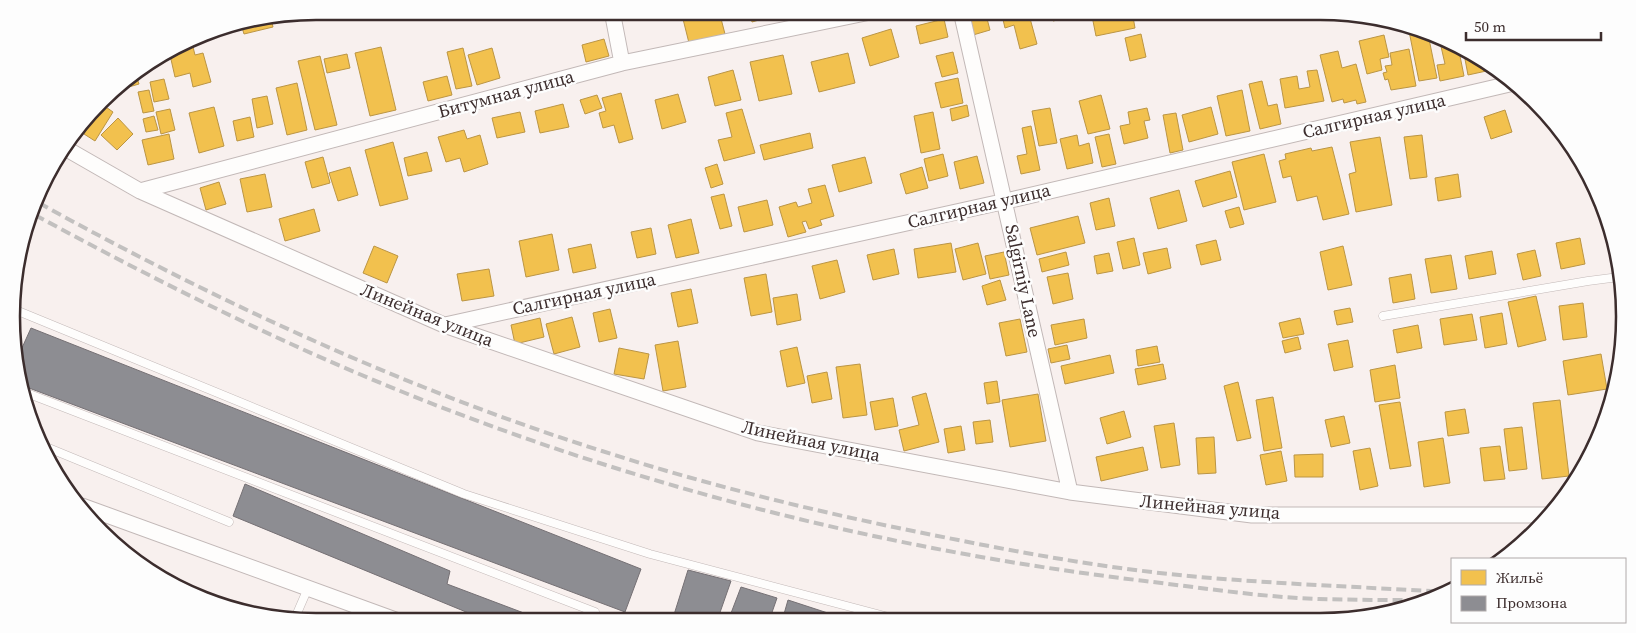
<svg xmlns="http://www.w3.org/2000/svg" width="1636" height="633" font-family="'Source Serif 4',serif">
<style>
.homes{fill:#f2c14e;stroke:#bb9544}
.industry{fill:#8d8d92;stroke:#757074}
.lines{fill:none;stroke-linecap:round;stroke-linejoin:round}
.service-casing{stroke:#c2b8b7;stroke-width:9}
.minor-casing{stroke:#c2b8b7;stroke-width:17}
.service{stroke:#fefdfc;stroke-width:8}
.minor{stroke:#fefdfc;stroke-width:15}
.rail{stroke:#c2c0bf;stroke-width:4;stroke-dasharray:10 5;stroke-linecap:butt}
.labels{text-anchor:middle;stroke-width:5;stroke-linejoin:round;paint-order:stroke}
.street-label{font-size:18px;fill:#3c2d2d;stroke:#fdfdfd}
.rim{fill:none;stroke:#3c2d2d;stroke-width:2.5}
</style>
<rect width="100%" height="100%" fill="#f8f0ee"/>
<!-- homes -->
<path class="homes" d="M715,11H719L725,34L689,43L683,19Z
M749,11H779L780,14L752,22Z
M808,11H828L809,16Z
M967,11H985L990,30L973,35Z
M1001,11H1028L1037,44L1020,49L1014,25L1005,28Z
M1051,11H1082L1083,14L1053,21Z
M1091,11H1132L1135,28L1096,36Z
M1178,11H1194L1195,14L1179,18Z
M271,19L273,27L244,34L241,24Z
M944,19L948,37L920,44L916,26Z
M1408,26L1417,27L1428,34L1437,78L1419,81Z
M891,29L899,57L870,66L862,38Z
M1141,34L1146,57L1130,61L1125,38Z
M1384,35L1389,57L1380,59L1382,70L1367,74L1359,41Z
M604,39L609,56L586,62L582,45Z
M1440,42L1459,51L1464,76L1440,81L1437,65L1445,64Z
M192,43L195,55L203,53L211,82L193,87L190,73L175,77L170,55Z
M381,47L396,110L370,116L355,53Z
M463,48L472,86L456,89L447,52Z
M492,48L500,78L477,85L468,55Z
M1409,49L1416,86L1391,90L1388,79L1385,80L1383,73L1387,72L1385,66L1392,65L1390,53Z
M1338,51L1342,68L1356,64L1366,102L1357,104L1356,100L1344,103L1343,99L1332,102L1320,55Z
M953,52L958,73L942,77L936,56Z
M848,53L855,83L819,92L811,62Z
M347,54L350,68L327,73L324,59Z
M1464,54L1491,70L1468,75Z
M783,55L792,94L759,101L750,62Z
M320,56L337,125L315,130L298,61Z
M733,70L741,100L715,106L708,77Z
M1317,70L1324,101L1285,108L1280,79L1297,76L1299,89L1310,87L1307,71Z
M136,75L139,84L122,89L120,84Z
M447,76L452,95L428,101L423,82Z
M958,78L963,103L941,108L935,83Z
M164,79L169,99L154,102L150,82Z
M1262,81L1268,106L1277,104L1281,124L1260,129L1249,84Z
M297,83L307,130L287,135L276,88Z
M149,90L154,111L143,113L138,92Z
M1242,90L1250,131L1226,136L1217,96Z
M621,93L633,139L619,143L614,125L603,128L599,113L606,111L602,98Z
M678,94L686,122L662,129L655,100Z
M597,95L602,108L585,114L580,100Z
M1101,95L1110,129L1088,134L1079,101Z
M267,96L273,124L257,128L252,99Z
M563,104L569,127L540,133L535,111Z
M103,105L113,112L95,141L84,134L86,130L82,128L94,113L96,114Z
M967,105L969,116L952,121L950,109Z
M214,107L224,146L199,153L189,113Z
M1211,107L1218,134L1189,142L1182,115Z
M1050,108L1057,143L1039,146L1032,111Z
M1147,108L1150,120L1144,121L1148,138L1124,144L1120,126L1130,124L1128,112Z
M170,109L175,130L161,134L156,112Z
M742,109L755,153L724,161L718,140L732,137L726,113Z
M1505,110L1512,132L1491,139L1484,117Z
M520,112L525,132L497,138L492,118Z
M933,112L940,149L921,153L914,116Z
M1176,113L1183,150L1170,153L1163,115Z
M154,116L158,130L146,132L143,119Z
M250,117L254,137L237,141L233,121Z
M118,118L133,134L117,150L101,135Z
M1031,126L1040,170L1021,174L1017,156L1027,154L1022,128Z
M464,130L467,139L480,135L488,164L464,172L460,158L446,162L438,137Z
M810,133L813,148L764,160L760,145Z
M169,134L174,159L148,165L142,140Z
M1109,134L1116,164L1102,167L1095,137Z
M1077,135L1079,146L1089,143L1093,163L1067,169L1060,139Z
M1422,135L1427,177L1410,179L1404,137Z
M1380,137L1392,205L1356,212L1349,174L1356,172L1350,142Z
M393,142L408,199L380,206L365,150Z
M1332,147L1349,214L1323,220L1317,196L1297,201L1291,176L1283,178L1279,161L1286,159L1285,154L1311,148L1312,151Z
M427,152L432,171L408,176L404,158Z
M943,154L948,176L929,181L924,159Z
M1264,154L1276,202L1244,210L1232,162Z
M977,156L984,183L960,189L954,162Z
M323,157L330,183L312,188L305,162Z
M865,157L872,183L839,192L832,165Z
M717,164L723,184L711,188L705,168Z
M350,167L358,195L338,201L329,173Z
M922,167L928,188L906,194L900,174Z
M1230,171L1237,197L1203,207L1195,181Z
M265,174L272,207L247,212L240,179Z
M1458,174L1461,197L1438,201L1435,178Z
M219,182L226,204L206,210L200,188Z
M825,185L834,216L820,220L822,225L809,229L806,221L802,222L806,232L788,237L779,207L796,202L798,207L812,203L808,189Z
M1179,190L1187,221L1158,229L1150,198Z
M724,194L732,226L720,229L711,197Z
M1109,198L1115,226L1096,230L1090,203Z
M767,200L773,225L744,232L738,207Z
M1239,207L1244,224L1230,228L1225,211Z
M314,209L320,231L285,241L279,219Z
M1078,216L1085,243L1037,255L1030,228Z
M691,219L699,253L676,258L668,225Z
M651,228L656,254L637,258L631,232Z
M552,234L559,270L526,277L519,241Z
M1134,238L1140,265L1123,269L1117,242Z
M1580,238L1585,264L1561,269L1556,243Z
M1216,240L1221,260L1201,265L1196,245Z
M951,243L956,272L918,278L914,249Z
M978,243L986,274L963,280L955,249Z
M591,244L596,268L573,273L568,249Z
M374,246L398,256L387,283L363,273Z
M1343,246L1352,285L1328,290L1320,252Z
M1167,248L1171,268L1148,274L1143,253Z
M894,249L899,274L873,280L867,255Z
M1535,250L1541,276L1523,280L1517,254Z
M1492,251L1496,274L1469,279L1465,256Z
M1004,252L1009,275L990,279L985,256Z
M1066,252L1069,265L1042,272L1039,259Z
M1109,253L1113,271L1097,274L1094,256Z
M1451,255L1457,289L1431,293L1425,259Z
M837,260L845,292L820,299L812,266Z
M489,269L494,296L462,301L457,274Z
M1068,273L1073,299L1053,304L1047,277Z
M766,274L772,312L751,316L744,278Z
M1411,274L1415,299L1393,303L1389,278Z
M1000,280L1006,300L987,305L982,286Z
M691,289L698,323L678,327L671,293Z
M797,294L801,320L777,325L773,298Z
M1536,296L1546,340L1518,347L1508,302Z
M1583,303L1587,337L1563,340L1559,306Z
M1350,308L1353,322L1337,325L1334,311Z
M610,309L617,338L599,342L593,313Z
M1502,313L1507,344L1485,348L1480,317Z
M1472,314L1477,340L1444,345L1440,319Z
M572,317L580,347L554,354L546,324Z
M540,318L544,337L515,344L511,325Z
M1300,318L1304,334L1283,338L1279,323Z
M1020,319L1027,352L1006,356L999,323Z
M1084,319L1087,338L1055,345L1051,325Z
M1418,325L1422,348L1397,353L1393,330Z
M1298,337L1301,349L1285,353L1282,341Z
M1348,340L1353,367L1334,371L1328,344Z
M678,341L686,387L663,391L655,345Z
M1067,345L1070,359L1051,363L1048,349Z
M1157,346L1160,362L1138,366L1136,350Z
M797,347L805,383L787,387L780,351Z
M619,348L649,354L644,379L614,374Z
M1601,354L1607,389L1568,395L1563,361Z
M1110,355L1114,373L1065,384L1061,366Z
M860,364L867,415L843,418L836,367Z
M1163,364L1166,379L1138,385L1135,369Z
M1395,365L1400,398L1375,402L1370,370Z
M827,372L832,399L812,403L807,376Z
M997,381L1000,402L987,404L984,383Z
M1238,382L1251,438L1237,441L1224,386Z
M926,393L939,442L904,451L899,430L919,425L912,397Z
M1038,394L1046,441L1010,447L1002,400Z
M1273,397L1282,448L1264,451L1256,400Z
M893,398L898,426L875,430L870,402Z
M1560,400L1569,476L1542,479L1533,403Z
M1400,402L1411,466L1390,469L1379,405Z
M1465,409L1469,433L1448,436L1445,412Z
M1124,411L1131,437L1107,444L1100,418Z
M1344,416L1350,443L1331,447L1325,420Z
M990,420L993,442L976,444L973,422Z
M1174,423L1180,465L1161,468L1154,426Z
M961,426L965,450L948,453L944,429Z
M1522,427L1527,469L1509,471L1504,429Z
M1214,437L1216,473L1198,474L1196,438Z
M1443,438L1450,483L1424,487L1418,442Z
M1500,446L1505,479L1484,481L1480,448Z
M1143,447L1148,470L1101,481L1096,457Z
M1370,448L1378,486L1360,490L1353,451Z
M1281,451L1287,481L1266,485L1260,455Z
M1323,454V477H1295L1294,455Z
M134,561L251,611L219,606Z"/>
<!-- industry -->
<path class="industry" d="M31,328L641,569L625,612L21,385L17,376V359Z
M245,484L450,571L447,584L545,621H488L233,516Z
M688,570L731,581L717,621H672Z
M741,587L777,598L769,621H728Z
M788,600L840,617L839,620L782,621Z"/>
<g class="lines">
<defs>
<path id="service" d="M1383,316L1588,281L1619,277
M15,318L18,311L464,494L650,554L900,620
M24,392L595,612
M46,447L229,522
M295,618L308,588"/>
<path id="minor" d="M612,11L622,63
M961,11L1070,492
M65,148L140,191L444,325L758,433L1070,492L1252,515H1548
M140,191L622,63L875,11
M445,325L1006,201L1514,83
M82,506L401,622"/>
</defs>
<!-- service casing -->
<use href="#service" class="service-casing"/>
<!-- minor casing -->
<use href="#minor" class="minor-casing"/>
<!-- service -->
<use href="#service" class="service"/>
<!-- minor -->
<use href="#minor" class="minor"/>
<!-- rail -->
<path class="rail" d="M39,203C218,302 406,389 602,451C710,486 822,513 933,535C1017,552 1103,568 1189,576C1275,584 1362,587 1449,592
M35,215C131,267 229,317 329,361C587,474 865,548 1145,581C1203,588 1261,597 1319,599C1353,600 1388,600 1422,600"/>
</g>
<g class="labels">
<!-- street labels -->
<g class="street-label">
<text transform="translate(506 94) rotate(-15)" y="6">Битумная улица</text>
<text transform="translate(1374 116) rotate(-13)" y="6">Салгирная улица</text>
<text transform="translate(979 206) rotate(-13)" y="6">Салгирная улица</text>
<text transform="translate(1023 281) rotate(78)" y="6">Salgirniy Lane</text>
<text transform="translate(584 294) rotate(-12)" y="6">Салгирная улица</text>
<text transform="translate(427 315) rotate(22)" y="6">Линейная улица</text>
<text transform="translate(811 441) rotate(12)" y="6">Линейная улица</text>
<text transform="translate(1210 507) rotate(5)" y="6">Линейная улица</text>
</g>
</g>
<!-- crop -->
<path d="M0 0H1636V633H0ZM316 20H1320A296 296 0 0 1 1616 316V317A296 296 0 0 1 1320 613H316A296 296 0 0 1 20 317V316A296 296 0 0 1 316 20Z" fill="#fdfdfd" fill-rule="evenodd"/>
<path class="rim" d="M316 20H1320A296 296 0 0 1 1616 316V317A296 296 0 0 1 1320 613H316A296 296 0 0 1 20 317V316A296 296 0 0 1 316 20Z"/>
<!-- legend -->
<rect x="1451" y="558" width="175" height="65" fill="#fdfdfd" stroke="#b0aaaa"/>
<rect x="1461" y="570" width="25" height="15" fill="#f2c14e" stroke="#b0aaaa"/>
<text x="1496" y="583" font-size="15" fill="#3c2d2d">Жильё</text>
<rect x="1461" y="596" width="25" height="15" fill="#8d8d92" stroke="#b0aaaa"/>
<text x="1496" y="608" font-size="15" fill="#3c2d2d">Промзона</text>
<!-- scale -->
<path d="M1466 32v8h135v-8" fill="none" stroke="#3c2d2d" stroke-width="2.5"/>
<text x="1474" y="32" font-size="15" fill="#3c2d2d" stroke="#fdfdfd" stroke-width="4" paint-order="stroke">50 m</text>
</svg>
